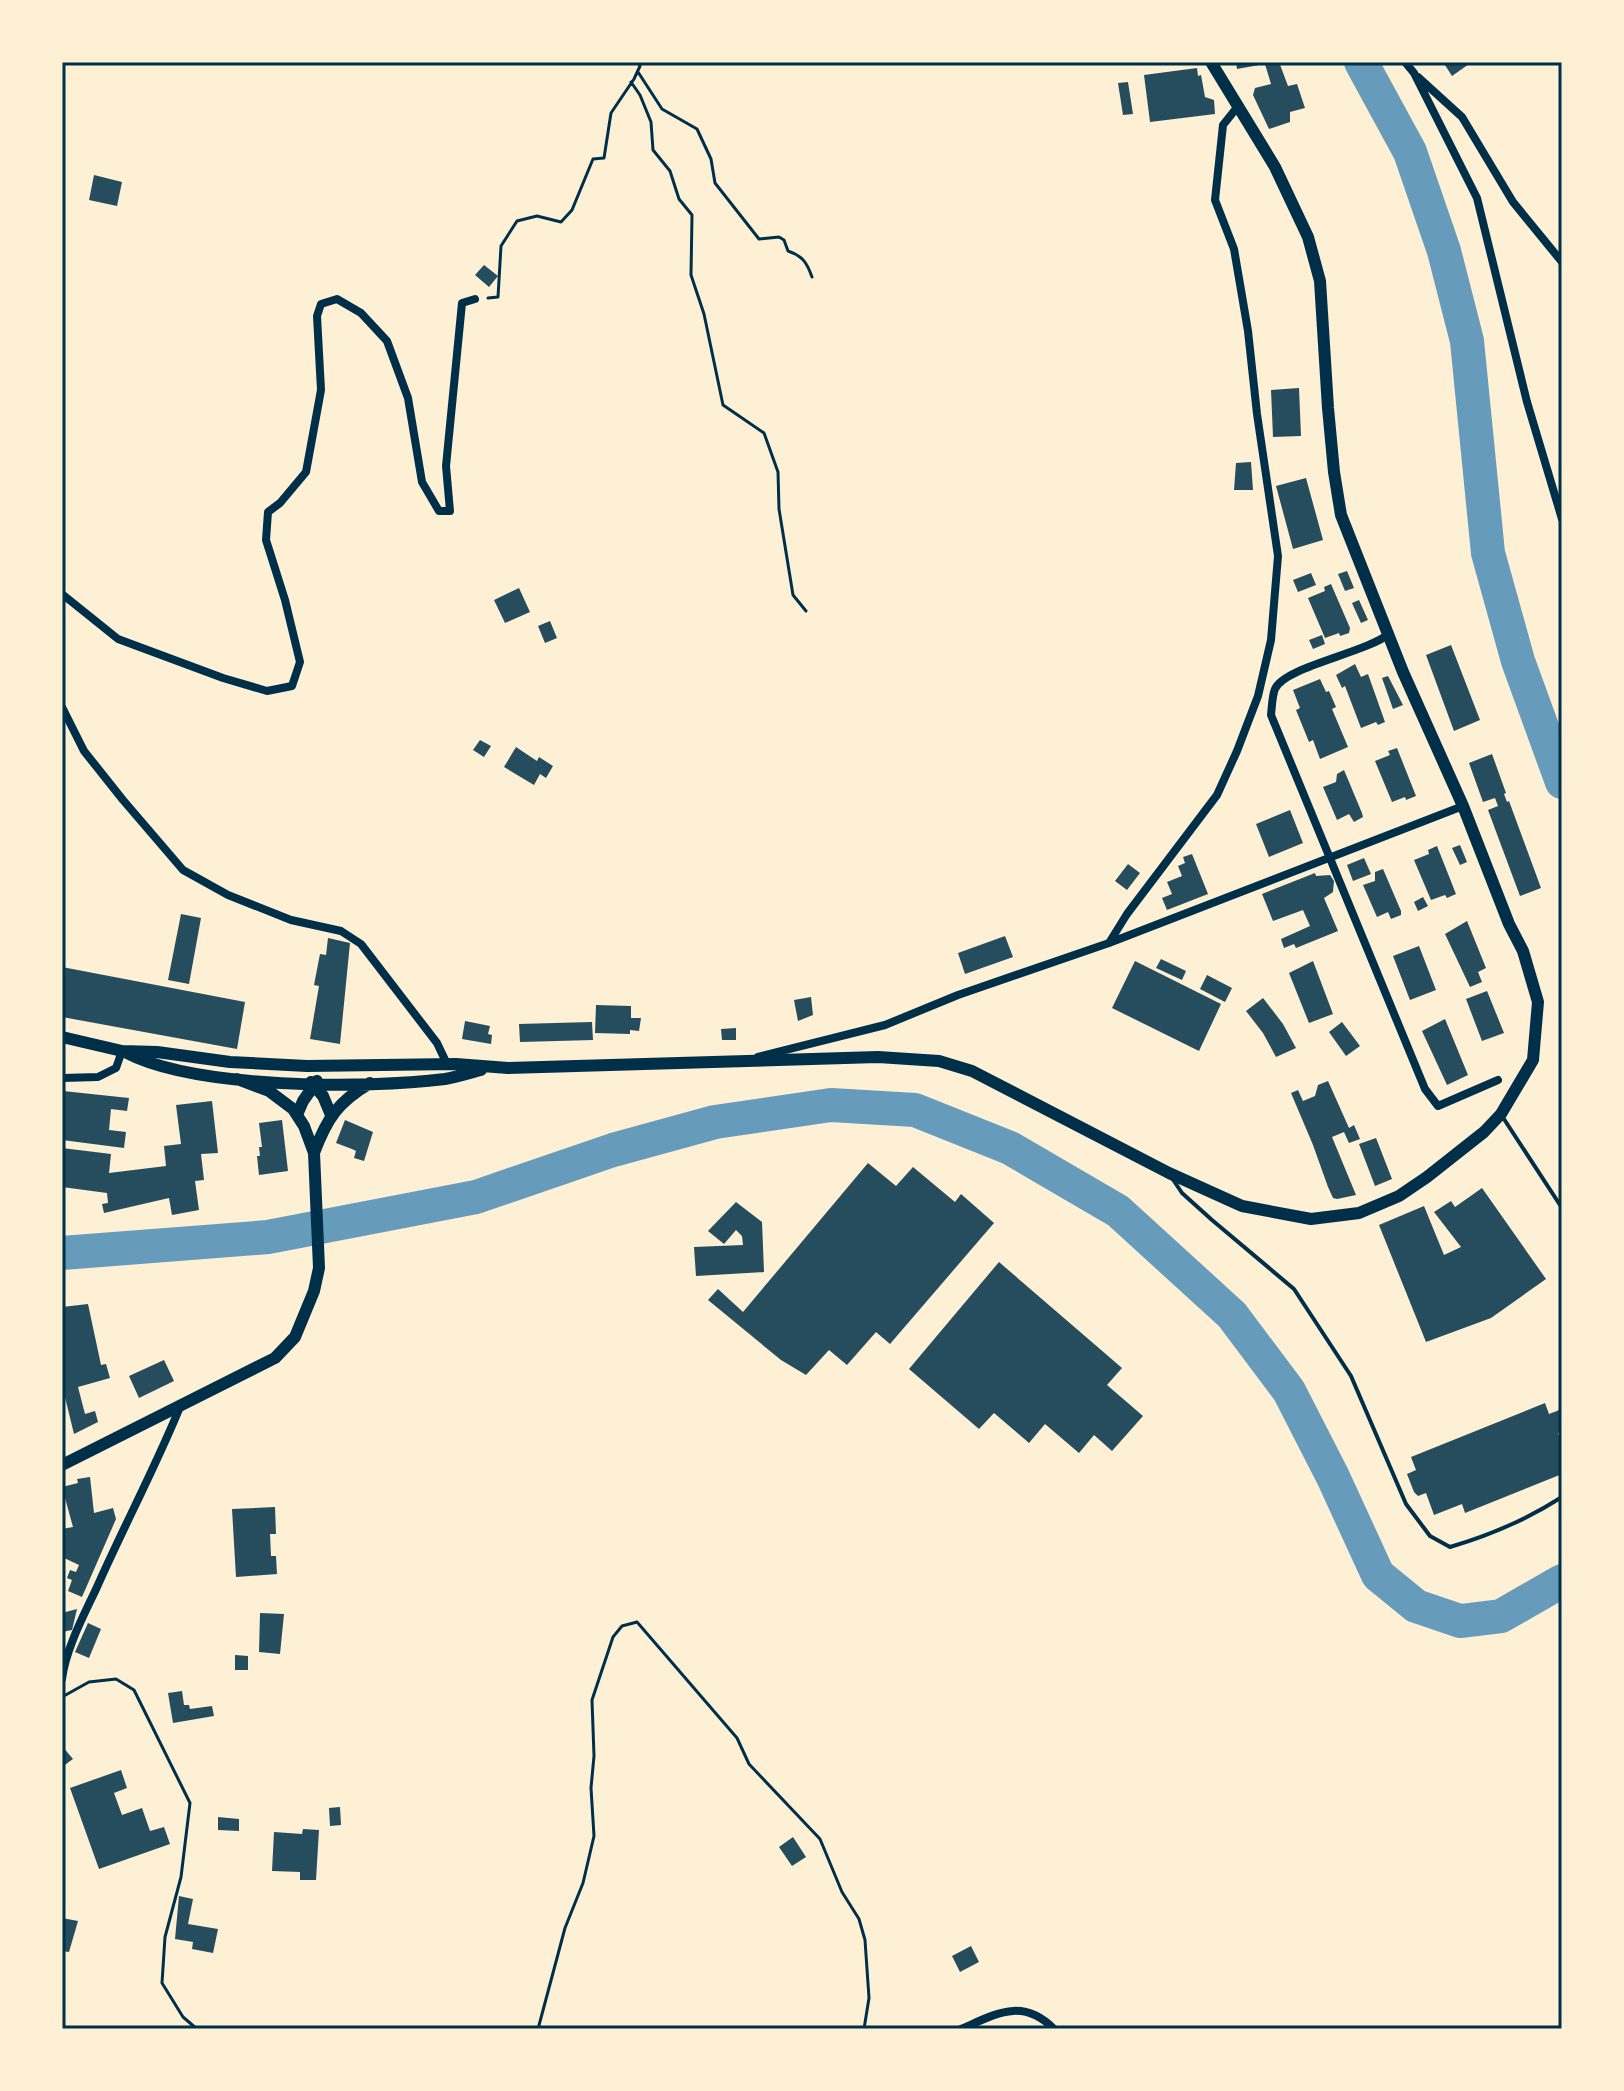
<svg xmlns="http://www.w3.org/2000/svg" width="1624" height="2091" font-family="Merriweather,serif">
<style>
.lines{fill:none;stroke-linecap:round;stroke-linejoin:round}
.river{stroke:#669bbc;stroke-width:34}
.building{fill:#264d5e}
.path{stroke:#003049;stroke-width:3}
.service{stroke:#003049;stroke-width:4}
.minor{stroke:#003049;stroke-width:8}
.secondary{stroke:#003049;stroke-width:12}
.neatline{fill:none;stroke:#003049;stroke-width:3}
</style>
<rect width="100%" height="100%" fill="#fdf0d5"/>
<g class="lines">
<!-- river -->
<path class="river" d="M1361,62L1410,152L1444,251L1467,341L1488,553L1518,661L1562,782
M62,1253L268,1237L476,1197L613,1150L715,1122L831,1105L915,1110L1010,1148L1118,1211L1232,1315L1289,1391L1333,1477L1378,1575L1416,1606L1460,1621L1501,1616L1562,1581"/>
</g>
<!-- building -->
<path class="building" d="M1236,62H1279L1288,86L1297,84L1305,108L1290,112V122L1269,129L1253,95L1255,88L1271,84L1265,64L1237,69Z
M1443,62H1467L1469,64L1452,76Z
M1197,68L1198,76L1201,75L1205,97L1214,100L1215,114L1150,122L1144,75Z
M1128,82L1133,114L1123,115L1118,83Z
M94,175L122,182L117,206L89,200Z
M484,265L498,276L489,287L475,275Z
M1299,388L1301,436L1273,437L1271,390Z
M1251,462L1253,490H1234L1236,463Z
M1306,478L1323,540L1293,549L1276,486Z
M1347,571L1354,588L1345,591L1338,574Z
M1311,573L1316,585L1298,592L1293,580Z
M1331,584L1350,628L1349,633L1340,636L1339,633L1325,638L1308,598L1325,591L1324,587Z
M519,588L530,612L505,623L494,600Z
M1359,600L1368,620L1361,623L1352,603Z
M550,621L557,638L545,643L538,626Z
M1322,635L1325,644L1313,649L1309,640Z
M1451,645L1480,720L1454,731L1426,655Z
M1355,664L1361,677L1368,674L1385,722L1378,725L1376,722L1361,728L1345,686L1342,688L1336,675Z
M1388,676L1403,705L1393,709L1382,678Z
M1320,679L1326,692L1329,691L1336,707L1332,709L1348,747L1320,759L1313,740L1309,742L1296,710L1300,708L1293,690Z
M480,740L491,746L484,757L473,750Z
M516,747L537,761L539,757L553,766L546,778L540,774L534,785L504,767Z
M1397,748L1416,796L1406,800L1405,797L1392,802L1375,761L1390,755L1388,751Z
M1492,754L1506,793L1504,794L1507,802L1509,801L1541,888L1520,896L1488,810L1498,806L1495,798L1483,802L1469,763Z
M1344,770L1362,813L1363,817L1354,822L1349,814L1337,820L1323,787L1336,782L1337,774Z
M1290,810L1303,843L1269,857L1256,824Z
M1460,845L1467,862L1460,865L1452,848Z
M1437,846L1456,894L1447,898L1445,895L1431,900L1414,860L1429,854L1428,850Z
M1192,854L1208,894L1167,910L1162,898L1172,894L1167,882L1182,876L1178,866L1185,863L1183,857Z
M1364,858L1371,874L1353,881L1347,865Z
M1128,864L1140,873L1127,890L1115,881Z
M1383,869L1401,911V915L1391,919L1388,912L1377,917L1363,885L1375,881V872Z
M1315,873L1316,876L1330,875L1334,881L1333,892L1324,898L1338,931L1296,948L1294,944L1284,948L1281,939L1310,926L1303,910L1273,921L1262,894Z
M1423,897L1428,906L1418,911L1414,902Z
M181,914L201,918L189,984L168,980Z
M1467,921L1486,968L1478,972L1482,982L1470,987L1445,934Z
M1005,936L1013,957L965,974L958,953Z
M328,938L350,943L340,1044L310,1039L319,986L314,985L320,954L326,955Z
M1419,946L1436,990L1410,1000L1393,956Z
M1161,959L1186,971L1182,980L1156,968Z
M1135,961L1221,1004L1199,1051L1112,1008Z
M1313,961L1333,1014L1309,1023L1289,973Z
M62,967L245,1002L237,1049L62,1017Z
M1207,975L1232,988L1225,1002L1200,989Z
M1487,991L1504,1033L1482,1041L1466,999Z
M811,997L813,1015L798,1021L794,1000Z
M1263,998L1283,1024L1296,1048L1276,1057L1263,1033L1246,1011Z
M596,1005L631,1006V1018H641L639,1031L630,1030V1034L595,1033Z
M1445,1019L1468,1075L1447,1085L1422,1031Z
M465,1021L490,1026L488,1034L492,1035L491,1044L462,1039Z
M592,1022L593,1040L520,1042L519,1024Z
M1342,1022L1360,1046L1346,1056L1329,1032Z
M736,1028V1040H722L721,1029Z
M1328,1081L1349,1128L1354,1125L1360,1139L1349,1143L1344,1132L1332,1137L1356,1195L1337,1199L1333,1198L1328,1187L1313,1145L1291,1093L1298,1090L1303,1101L1315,1096L1318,1085Z
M63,1091L129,1098L127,1111L111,1109L109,1130L126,1132L124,1148L62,1140Z
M212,1101L218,1153L201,1154L204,1180L195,1181L199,1210L172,1215L169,1198L104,1213L102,1204L108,1203L107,1193L62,1187V1148L111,1154L109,1173L166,1166L164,1146L181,1144L176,1105Z
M282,1120L288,1171L259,1175L257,1156H260L259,1147H262L259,1123Z
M345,1120L373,1132L364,1161L354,1158L356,1151L352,1149L336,1143Z
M1376,1138L1392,1179L1375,1186L1359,1144Z
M868,1163L896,1186L913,1167L955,1202L961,1194L994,1223L890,1344L876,1332L847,1365L829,1350L806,1375L781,1360L708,1300L718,1289L743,1312Z
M1482,1188L1546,1279L1491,1318L1426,1342L1379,1225L1424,1206L1444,1255L1461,1247L1434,1212L1451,1201L1455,1207Z
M736,1202L762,1222L764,1272L696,1276L694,1247L743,1245L742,1236L736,1230L724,1244L708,1231Z
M999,1262L1122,1368L1107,1385L1143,1416L1112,1451L1094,1435L1079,1453L1045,1424L1029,1443L994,1413L979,1429L909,1369Z
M88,1304L101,1365L106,1364L110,1378L78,1387L85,1414L95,1411L98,1422L74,1434L62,1385V1307Z
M164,1360L174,1381L139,1398L129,1376Z
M1545,1403L1549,1414L1562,1409V1432L1558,1433L1562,1444V1474L1465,1513L1462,1504L1434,1515L1426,1493L1418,1496L1414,1492L1407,1474L1416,1470L1411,1457Z
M90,1477L94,1513L113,1508L116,1519L82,1597L68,1591L72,1580L67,1578L70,1570L76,1572L79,1565L62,1557V1529L73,1527L62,1487L78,1483L77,1479Z
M275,1507L276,1534H270L271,1556H276L277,1574L236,1577L232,1509Z
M77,1609L72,1630L62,1632V1613Z
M260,1613L284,1614L280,1654L259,1652Z
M88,1623L101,1629L89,1658L75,1652Z
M235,1655L248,1656V1670H235Z
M182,1691L184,1705H189L190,1709L212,1706L214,1716L173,1723L168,1693Z
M62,1746L73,1759L62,1767Z
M121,1770L127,1788L114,1793L122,1815L142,1808L150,1831L164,1827L170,1844L99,1869L70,1788Z
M340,1807L341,1825L330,1826L329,1808Z
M218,1817L239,1819V1831L218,1830Z
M303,1829L319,1830L316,1880H300V1872L272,1871L274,1832L302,1834Z
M793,1837L806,1857L792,1866L779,1847Z
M179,1896L193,1899L188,1924L218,1929L213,1953L192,1949L193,1942L175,1939Z
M62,1918L78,1921L69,1952L62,1951Z
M971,1946L979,1962L960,1972L952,1956Z"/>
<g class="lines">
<!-- path -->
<path class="path" d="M638,72L662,109L697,129L711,159L715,183L759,239L779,237L784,240L788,251C803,256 807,263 812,277
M631,82L640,95L651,122L653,150L670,171L679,199L692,215L691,275L704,314L723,405L764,433L778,472L779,509L793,595L806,611
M488,298L498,297L501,246L517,221L537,216L561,222L572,210L593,159L604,158L611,113L634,79L640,66L638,62
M62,1697L89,1682L116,1679L134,1690L190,1803L181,1877L165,1937L162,1983L183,2017L197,2029
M538,2029L565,1928L583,1883L594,1836L591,1788L594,1756L592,1700L613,1637L622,1626L637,1622L737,1738L749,1764L820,1839L842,1892L859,1919L865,1940L869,1998L864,2029"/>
<!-- service -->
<path class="service" d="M1502,1116L1562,1208
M1172,1178L1182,1193L1212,1220L1294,1289L1351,1376L1406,1504L1430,1536L1450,1547C1491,1535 1526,1520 1562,1497"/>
<!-- minor -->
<path class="minor" d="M1405,62L1414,73L1477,198L1527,402L1562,519
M1418,77L1462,117L1513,202L1562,262
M62,594L118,639L223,678L267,691L292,686L300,662L285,600L266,540L268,512L280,503L306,472L321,390L317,316L321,304L337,299L361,313L387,341L408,398L422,482L439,511H450L446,466L462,303L475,299
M1389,634C1365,653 1284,667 1275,689C1272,696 1272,707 1271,715L1425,1089L1438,1106L1498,1080
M62,707L84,751L123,800L183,870L228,895L291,920L341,931L361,944L437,1043L447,1064
M1109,943L1127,914L1217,795L1237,751L1258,696L1271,640L1278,556L1257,414L1248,331L1234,249L1215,200L1223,125L1239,105
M758,1057L885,1025L958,995L1109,943L1463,806
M62,1078L98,1077L116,1068L122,1051
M62,1679C66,1648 84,1615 97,1587C124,1526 155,1468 180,1407
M961,2029C996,2014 1022,1997 1054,2029"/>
<!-- secondary -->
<path class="secondary" d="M62,1037L122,1051L157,1052L230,1062L307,1066L456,1064L508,1068L878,1057L939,1061L972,1071L1169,1173L1242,1206L1311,1219L1359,1213L1399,1196L1427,1177L1484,1132L1501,1114L1533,1060L1538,1002L1523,951L1509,924L1463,806L1403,672L1341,515L1334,472L1328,408L1320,281L1308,237L1275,167L1211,62
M125,1052C194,1089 366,1089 445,1079C457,1077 469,1073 481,1070
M311,1082L323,1096L331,1115
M297,1115L303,1101L317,1081
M314,1153C327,1118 338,1102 370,1083
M62,1465L275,1358L295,1337L314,1291L319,1268L314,1153L304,1126L293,1109L269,1091L237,1079"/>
</g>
<!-- border -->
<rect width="1624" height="2091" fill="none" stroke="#fdf0d5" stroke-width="128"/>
<rect x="64" y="64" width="1496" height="1963" class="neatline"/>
</svg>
